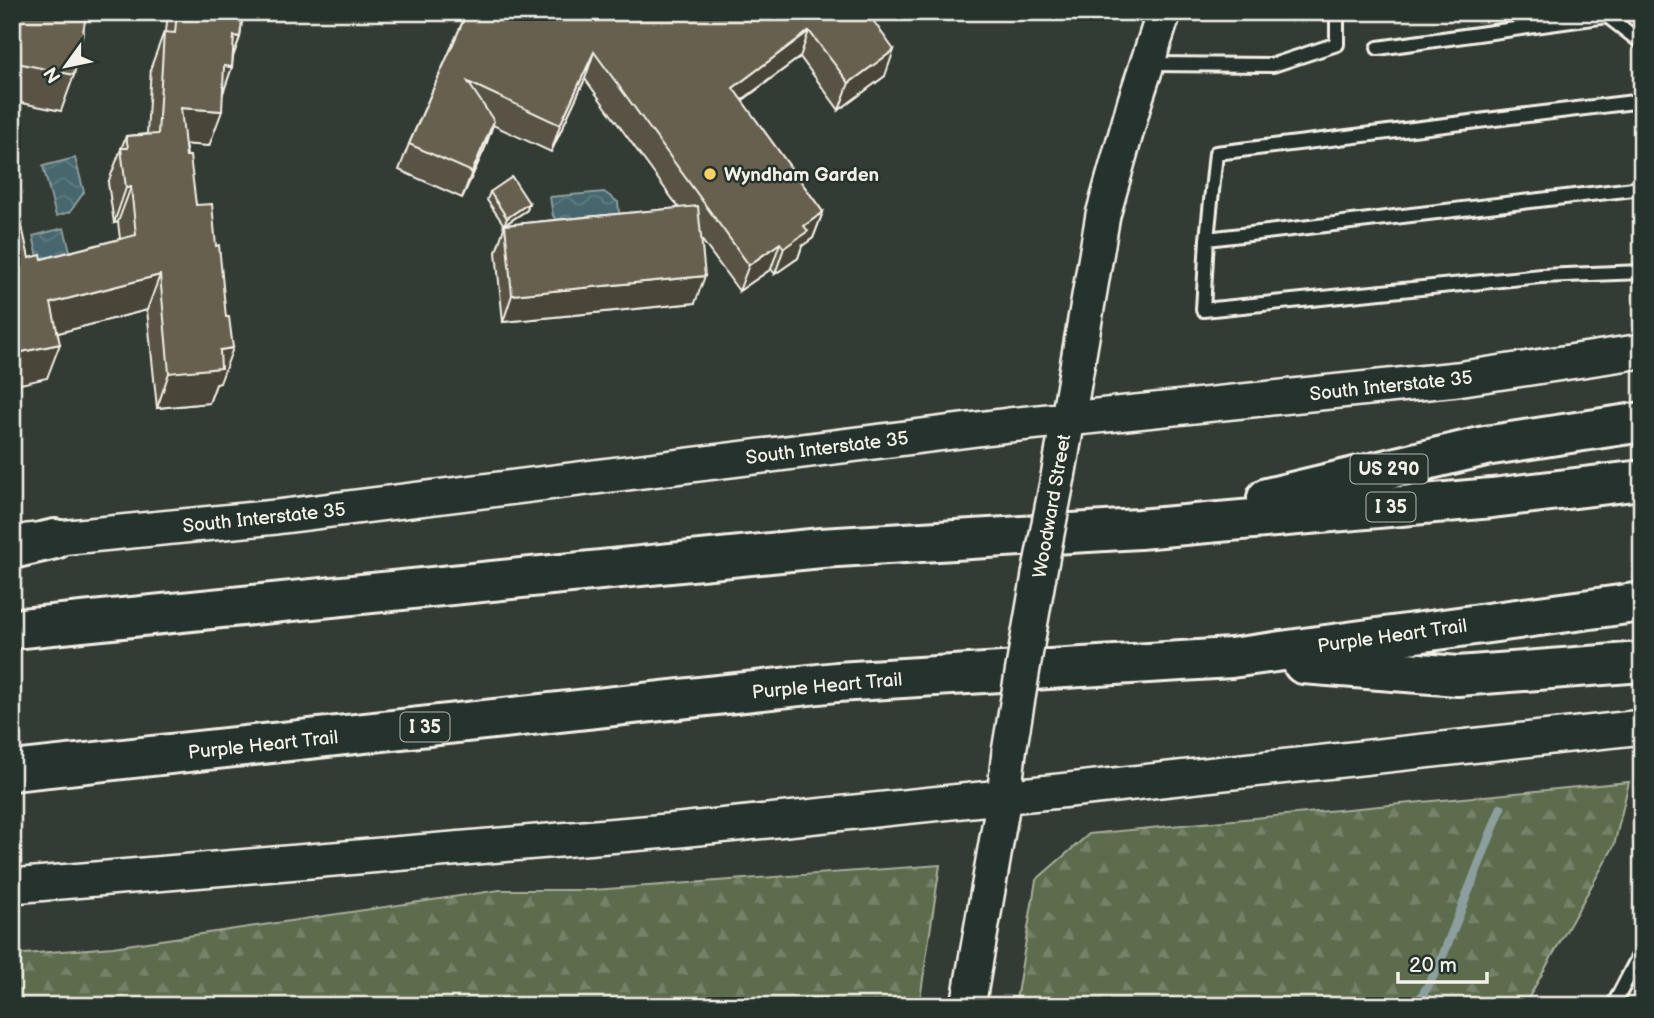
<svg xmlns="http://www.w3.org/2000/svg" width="1654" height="1018" font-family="'Balsamiq Sans',sans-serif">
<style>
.forest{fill:url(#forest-firs);stroke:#a8ae9b;stroke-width:2}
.water{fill:url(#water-waves);stroke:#8c9e9e;stroke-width:2}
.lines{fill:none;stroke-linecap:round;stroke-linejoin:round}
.stream{stroke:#8c9e9e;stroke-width:9}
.lane-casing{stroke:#f4f1e8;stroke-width:18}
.secondary-casing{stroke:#f4f1e8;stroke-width:38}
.highway-casing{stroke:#f4f1e8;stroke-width:44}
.lane{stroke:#26332d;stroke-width:12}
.secondary{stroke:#26332d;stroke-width:33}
.highway{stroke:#26332d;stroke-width:38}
.secondary-bridge-casing{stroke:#f4f1e8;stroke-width:38;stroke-linecap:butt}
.secondary-bridge{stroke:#26332d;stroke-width:33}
.wall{fill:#595345;stroke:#f4f1e8;stroke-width:2}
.shaded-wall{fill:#484438;stroke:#f4f1e8;stroke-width:2}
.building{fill:#676150;stroke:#f4f1e8;stroke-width:2}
.poi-dot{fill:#ffd166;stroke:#26332d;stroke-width:2.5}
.labels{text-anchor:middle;stroke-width:5;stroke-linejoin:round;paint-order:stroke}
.shield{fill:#26332d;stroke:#b6b8b0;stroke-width:2}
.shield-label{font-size:18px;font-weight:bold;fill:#f4f1e8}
.poi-label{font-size:19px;font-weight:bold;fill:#f4f1e8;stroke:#26332d;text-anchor:start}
.street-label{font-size:19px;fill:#f4f1e8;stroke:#26332d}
</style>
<defs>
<pattern id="forest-firs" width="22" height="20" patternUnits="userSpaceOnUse" patternTransform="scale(1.75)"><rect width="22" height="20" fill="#5d6c4e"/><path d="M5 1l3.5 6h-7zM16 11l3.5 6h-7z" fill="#758168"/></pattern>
<pattern id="water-waves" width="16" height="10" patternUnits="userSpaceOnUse" patternTransform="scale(1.75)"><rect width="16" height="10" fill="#46666d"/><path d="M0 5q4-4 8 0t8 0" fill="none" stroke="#617c82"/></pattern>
</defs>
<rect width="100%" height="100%" fill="#333c34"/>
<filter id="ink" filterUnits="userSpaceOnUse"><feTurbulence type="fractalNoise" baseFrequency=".0143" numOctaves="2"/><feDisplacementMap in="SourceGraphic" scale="14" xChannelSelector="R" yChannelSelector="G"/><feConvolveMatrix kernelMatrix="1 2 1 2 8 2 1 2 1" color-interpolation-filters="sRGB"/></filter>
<g filter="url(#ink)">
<!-- forest -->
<path class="forest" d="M1629,782L1614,846L1524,1006H1015L1036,880L1089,834Z
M940,865L919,1006H12V955L113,947L500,890H593Z"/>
<!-- water -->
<path class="water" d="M75,158L84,192L70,212L56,216L43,166Z
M604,192L618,202L620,223L561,224L553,216L550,197Z
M64,228L75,270L43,278L33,236Z"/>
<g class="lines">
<!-- stream -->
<path class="stream" d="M1416,1006L1438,968L1501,808"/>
<defs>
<path id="lane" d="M1602,12L1642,43
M1378,48L1607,16
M1149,64L1273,65L1337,44V12
M1642,188L1207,239L1203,310L1541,276L1642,272
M1207,239L1216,153L1642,101
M1613,1006L1642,950"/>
<path id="secondary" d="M1058,477L1103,215L1135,101L1164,12
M28,541L276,517L1009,425L1457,379L1642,351
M1027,644L1039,575
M12,886L679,830L1069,790L1642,727
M968,1006L1004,797L1009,752"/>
<path id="highway" d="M1267,498L1485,446L1642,422
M12,549L55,539
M12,629L821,548L1139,529L1492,498L1642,480
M1303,664L1458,676L1642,662
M12,771L837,682L1231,658L1642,602"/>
</defs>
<!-- lane casing -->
<use href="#lane" class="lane-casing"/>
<!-- secondary casing -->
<use href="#secondary" class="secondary-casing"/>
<!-- highway casing -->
<use href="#highway" class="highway-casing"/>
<!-- lane -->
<use href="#lane" class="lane"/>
<!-- secondary -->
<use href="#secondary" class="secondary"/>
<!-- highway -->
<use href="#highway" class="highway"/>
<defs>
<path id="secondary-bridge" d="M1039,575L1058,477
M1009,752L1027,644"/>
</defs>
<!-- secondary-bridge casing -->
<use href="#secondary-bridge" class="secondary-bridge-casing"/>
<!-- secondary-bridge -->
<use href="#secondary-bridge" class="secondary-bridge"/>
</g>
<!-- wall -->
<path class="wall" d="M12,12L74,75L61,111L12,101Z
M168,12H243L240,37L233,57L232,67L223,93L209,146L185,144L196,205L220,383L216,384L209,403L157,408L147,310L58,333L47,378L29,258L42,259L120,239L118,222L114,223L108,183L126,136L147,134L151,67L164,32H166Z
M467,12H867L885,76L839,110L800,57L742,101L823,212L813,238L802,246L798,258L775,274L771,269L739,291L701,239L695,303L503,322L496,252L505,225L679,208L585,79L551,152L493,125L485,148L462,198L399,170L409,144Z
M490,192L529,203L527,210L504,225L487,200Z"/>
<!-- shaded-wall -->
<path class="shaded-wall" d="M809,31L800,57L723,114L733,88Z
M234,36L240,37L229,67H232L220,102L212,101Z
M894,50L885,76L839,110L849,83Z
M594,52L585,79L551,152L560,125Z
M181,108L222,111L209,146L168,143Z
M494,121L485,148L462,198L472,172Z
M131,187L118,222L114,223L126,188Z
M529,203L527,210L504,225L507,218Z
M823,212L813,238L802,246L798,258L775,274L784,248L804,226Z
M780,243L771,269L739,291L749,265Z
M160,275L147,310L39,338L51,303Z
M705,276L695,303L503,322L512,295Z
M60,344L47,378L12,386V354Z
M233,348L220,383L216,384L209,403L157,408L169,373L220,350Z"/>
<!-- building -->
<path class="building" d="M12,12H87L74,75L12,62Z
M177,12H243L240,37L234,36L232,67L224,66L222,111L181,108L186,156H190L196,205L212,204L216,246L219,245L226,317H229L233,348L220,350L221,368L169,373L160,275L51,303L60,344L12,354V181L29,258L41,255L42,259L136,235L131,187L126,188L121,148H128L126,136L158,134L164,32L175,33Z
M467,12H867L894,50L849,83L809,31L733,88L823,212L804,226L808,231L784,248L780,243L749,265L594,52L560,125L468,82L494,121L472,172L409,144Z
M512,177L529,203L507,218L490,192Z
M698,206L705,276L512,295L505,225Z"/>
</g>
<!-- markers -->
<circle class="poi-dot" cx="710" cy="174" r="7"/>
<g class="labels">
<!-- shield labels -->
<g class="shield">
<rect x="1350.5" y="454.5" width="77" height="29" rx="5"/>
<rect x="1366.5" y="492.5" width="49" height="29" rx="5"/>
<rect x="400.5" y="712.5" width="49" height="29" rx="5"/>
</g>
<g class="shield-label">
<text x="1389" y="475">US 290</text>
<text x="1391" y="513">I 35</text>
<text x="425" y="733">I 35</text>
</g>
<!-- poi labels -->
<g class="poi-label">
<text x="724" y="181">Wyndham Garden</text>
</g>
<!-- street labels -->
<g class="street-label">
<text transform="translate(1391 385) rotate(-6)" y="7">South Interstate 35</text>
<text transform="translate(827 447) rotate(-7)" y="7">South Interstate 35</text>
<text transform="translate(1051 506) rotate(-80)" y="7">Woodward Street</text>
<text transform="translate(264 517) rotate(-6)" y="7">South Interstate 35</text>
<text transform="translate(1392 635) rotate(-8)" y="7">Purple Heart Trail</text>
<text transform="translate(827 685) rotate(-5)" y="7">Purple Heart Trail</text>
<text transform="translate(263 744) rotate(-6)" y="7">Purple Heart Trail</text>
</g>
</g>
<!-- margin -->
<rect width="1654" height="1018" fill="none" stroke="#26332d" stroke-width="42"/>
<rect x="21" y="21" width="1612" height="976" fill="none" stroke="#f4f1e8" stroke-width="2.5" filter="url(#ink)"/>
<!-- north arrow -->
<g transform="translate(66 66) rotate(237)" stroke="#26332d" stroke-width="5" paint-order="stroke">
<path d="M0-5L12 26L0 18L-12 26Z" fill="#f4f1e8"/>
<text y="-10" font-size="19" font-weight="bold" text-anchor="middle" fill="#f4f1e8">N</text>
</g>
<!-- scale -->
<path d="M1398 972v10h89v-10" fill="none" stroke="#f4f1e8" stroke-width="3.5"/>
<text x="1409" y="972" font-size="21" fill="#f4f1e8" stroke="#26332d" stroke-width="5" paint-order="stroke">20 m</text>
</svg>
